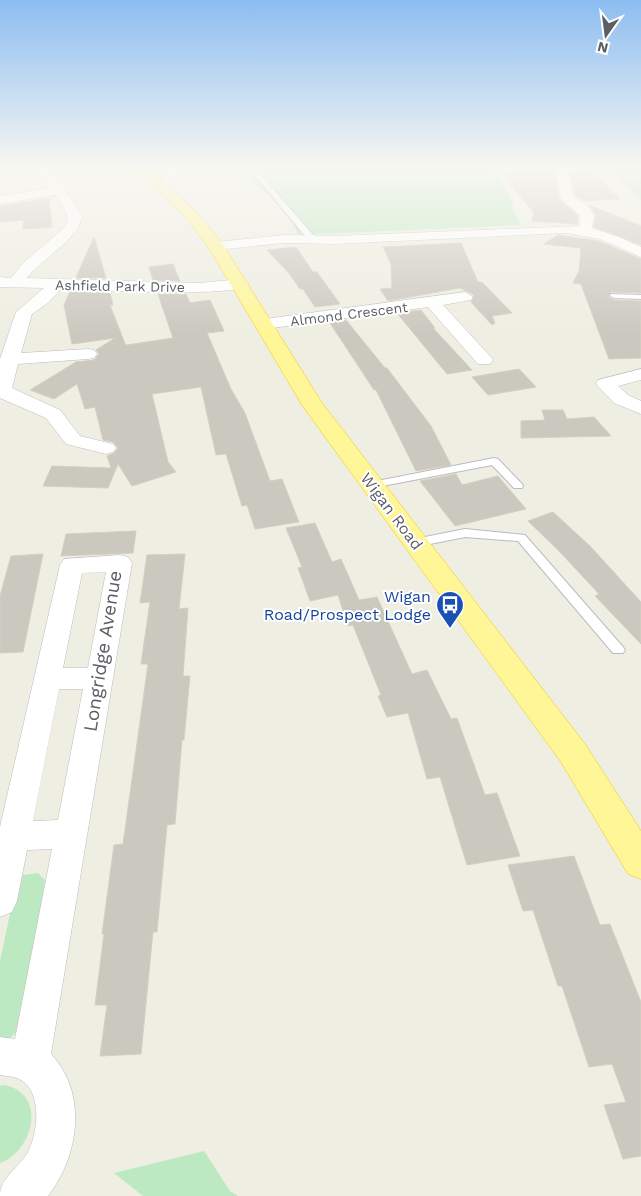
<svg xmlns="http://www.w3.org/2000/svg" width="641" height="1196" font-family="'Work Sans',sans-serif">
<style>
.green{fill:#bde9c2}
.building{fill:#cac8bf;stroke:#d4d0c0}
.lines{fill:none;stroke-linecap:round;stroke-linejoin:round}
.service-casing{stroke:#babcc3;stroke-width:2}
.minor-casing{stroke:#babcc3;stroke-width:1}
.trunk-casing{stroke:#f1c500;stroke-width:1}
.service{fill:#fff;fill-rule:evenodd}
.minor{fill:#fff;fill-rule:evenodd}
.trunk{fill:#fff698;fill-rule:evenodd}
.labels{text-anchor:middle;stroke-width:4;stroke-linejoin:round;paint-order:stroke}
.far-street-label{font-size:14px;fill:#5b5e65;stroke:#fff}
.street-label{font-size:16px;fill:#5b5e65;stroke:#fff}
.transit-label{font-size:16px;fill:#164399;stroke:#fff;text-anchor:end}
.near-street-label{font-size:19px;fill:#5b5e65;stroke:#fff}
</style>
<rect width="100%" height="100%" fill="#efeee2"/>
<!-- green -->
<path class="green" d="M231,166H492L513,203V210L522,225L298,235C287,207 255,183 231,166Z
M607,166H641V200Z
M38,873L45,880L23,1026L7,1041L0,1040V961L16,885L23,875Z
M5,1085C48,1095 33,1151 0,1163V1086Z
M204,1151L230,1191L238,1196H143L114,1173Z"/>
<!-- building -->
<path class="building" d="M498,166H556L554,169L559,199L578,216L577,224L532,221L534,213L505,178L510,177L501,172L506,171Z
M568,166H587L620,199L585,201L576,196Z
M49,198L52,227L23,229L24,220L0,222V206Z
M589,205L641,226V245L594,227L596,215Z
M558,235L599,241L641,259V293L611,292L608,297L614,300L641,301V358L609,359L581,284L573,283L579,271L581,248L544,244Z
M94,237L106,278H76L78,273Z
M461,243L478,282H482L512,313L492,316L495,323L492,325L471,302L474,295L460,288L388,301L380,289L392,288L391,264L383,247Z
M296,247L313,272H317L340,304L315,307L303,289H300L288,272L267,250Z
M173,264L180,281L153,280L149,267Z
M70,291L110,293L113,305H110L125,344L127,345L173,338L158,294H186L190,303L210,300L224,331L207,333L231,389L245,413L270,481L282,479L299,522L255,529L247,505L242,506L226,454L216,455L201,387L152,394L168,462L176,472L132,486L118,464L108,488L43,486L52,466L111,468L107,456L114,453L118,448L113,442L103,440L95,407L85,409L77,384L54,399L30,390L76,362L94,360L99,354L96,350L115,338L72,344L64,305Z
M421,310L435,328H433L472,370L447,374L397,313Z
M346,320L385,368H387L431,426L451,465L416,471L376,390H374L330,323Z
M519,369L536,387L488,395L472,377Z
M542,410H563L567,419L594,417L611,436L521,438V421L545,420Z
M456,474L462,485L498,476L526,509L455,526L420,481Z
M553,512L591,547L641,602V644L595,596L599,594L560,552L528,521Z
M315,523L332,562L341,559L359,600L377,597L412,674L427,670L451,719L457,718L485,795L497,793L520,856L467,865L440,777L427,779L408,713L387,717L378,696L381,695L353,625L348,626L338,595L310,601L298,568L302,567L286,528Z
M136,531L133,553L61,556L66,534Z
M43,554L23,652L0,653V596L11,556Z
M185,554L179,609L188,608L183,676H190L184,740H182L175,824L167,825L157,932H153L141,1054L100,1056L107,1005H95L104,934H102L114,845L123,844L148,664H141L150,602L140,603L147,555Z
M574,856L600,925L610,924L641,1002V1156L623,1159L604,1105L626,1102L612,1064L589,1067L562,986H558L533,910L523,911L508,865Z"/>
<g class="lines">
<defs>
<path id="service" d="M254,172H258L315,237V241H309L254,174Z
M611,294L641,295V299L614,298L610,296Z
M494,458L498,459L522,484L523,486L522,488H514L492,465L372,488L367,485L372,482Z
M465,529L525,535L623,647L625,650L623,653H613L518,541L465,537L415,547L409,543L415,539Z"/>
<path id="minor" d="M49,166L82,215C82,237 40,260 27,278L199,283L241,279L249,284C239,299 86,289 61,289L48,303L32,314L21,353L88,349L94,350L97,354L94,358L88,359L18,364L12,388L60,410L80,436L113,444L116,448L113,452L106,454L66,444L46,418L0,398V359L16,312L44,288L0,287V277L11,278L23,263L64,228C73,215 62,206 55,195L0,204V196L50,188L37,167Z
M162,166H175L180,173L170,185L160,189L154,185L167,173Z
M558,166H566L574,197L586,204L594,215L592,228L619,237L641,247V257L600,239L566,233L335,244L284,243L216,250L209,246L216,242L284,235L335,236L579,226L580,215L561,199L556,169Z
M465,292L473,297L471,300L443,305L490,356L493,360L490,364H478L428,307L265,329L259,328L257,324L259,320L265,319Z
M641,369V380L618,386L628,395L641,401V414L614,403L596,384L598,380Z
M120,555L128,557L132,563L51,1054C88,1093 79,1156 48,1196H0C0,1177 19,1168 28,1152C38,1133 43,1090 19,1079C13,1076 6,1076 0,1075V1037L15,1039L52,849L27,850L17,901L12,912L0,917V827L60,565L64,559ZM106,572L88,668H63L82,573ZM59,689H83L58,820L33,821Z"/>
<path id="trunk" d="M133,166H147L196,212L222,243L322,403L585,744L641,831V879L628,874L561,762L302,405L209,248L186,218Z"/>
</defs>
<!-- service casing -->
<use href="#service" class="service-casing"/>
<!-- minor casing -->
<use href="#minor" class="minor-casing"/>
<!-- trunk casing -->
<use href="#trunk" class="trunk-casing"/>
<!-- service -->
<use href="#service" class="service"/>
<!-- minor -->
<use href="#minor" class="minor"/>
<!-- trunk -->
<use href="#trunk" class="trunk"/>
</g>
<!-- sky -->
<linearGradient id="sky" x2="0" y2="1"><stop stop-color="#8cbdf1"/><stop offset="0.5" stop-color="#f8f7f2"/><stop offset="1" stop-color="#f8f7f2" stop-opacity="0"/></linearGradient>
<rect width="641" height="334" fill="url(#sky)"/>
<!-- icons -->
<defs>
<symbol id="bus-pin" viewBox="-11 -11 22 30"><path d="M0 17L-7.5 6A9.5 9.5 0 1 1 7.5 6Z" fill="#1a4fb4" stroke="#fff"/><path d="M-5-6H5V4H4V6H2V4H-2V6H-4V4H-5ZM-3.5-4V0h7V-4ZM-3.5 1.2v1.5H-2V1.2ZM2 1.2v1.5H3.5V1.2Z" fill="#fff"/></symbol>
</defs>
<g fill-rule="evenodd">
<use href="#bus-pin" x="434" y="589" width="32" height="43"/>
</g>
<g class="labels">
<!-- far-street labels -->
<g class="far-street-label">
<text transform="translate(120 286) rotate(1)" y="5">Ashfield Park Drive</text>
<text transform="translate(349 314) rotate(-7)" y="5">Almond Crescent</text>
</g>
<!-- street labels -->
<g class="street-label">
<text transform="translate(392 511) rotate(53)" y="6">Wigan Road</text>
</g>
<!-- transit labels -->
<g class="transit-label">
<text x="431" y="602">Wigan<tspan x="431" dy="18">Road/Prospect Lodge</tspan></text>
</g>
<!-- near-street labels -->
<g class="near-street-label">
<text transform="translate(102 651) rotate(-81)" y="7">Longridge Avenue</text>
</g>
</g>
<!-- north arrow -->
<g transform="translate(606 35) rotate(194)" stroke="#ffffff" stroke-width="4" paint-order="stroke">
<path d="M0-4L9 19L0 12L-9 19Z" fill="#5b5e65"/>
<text y="-8" font-size="14" font-weight="bold" text-anchor="middle" fill="#5b5e65">N</text>
</g>
</svg>
